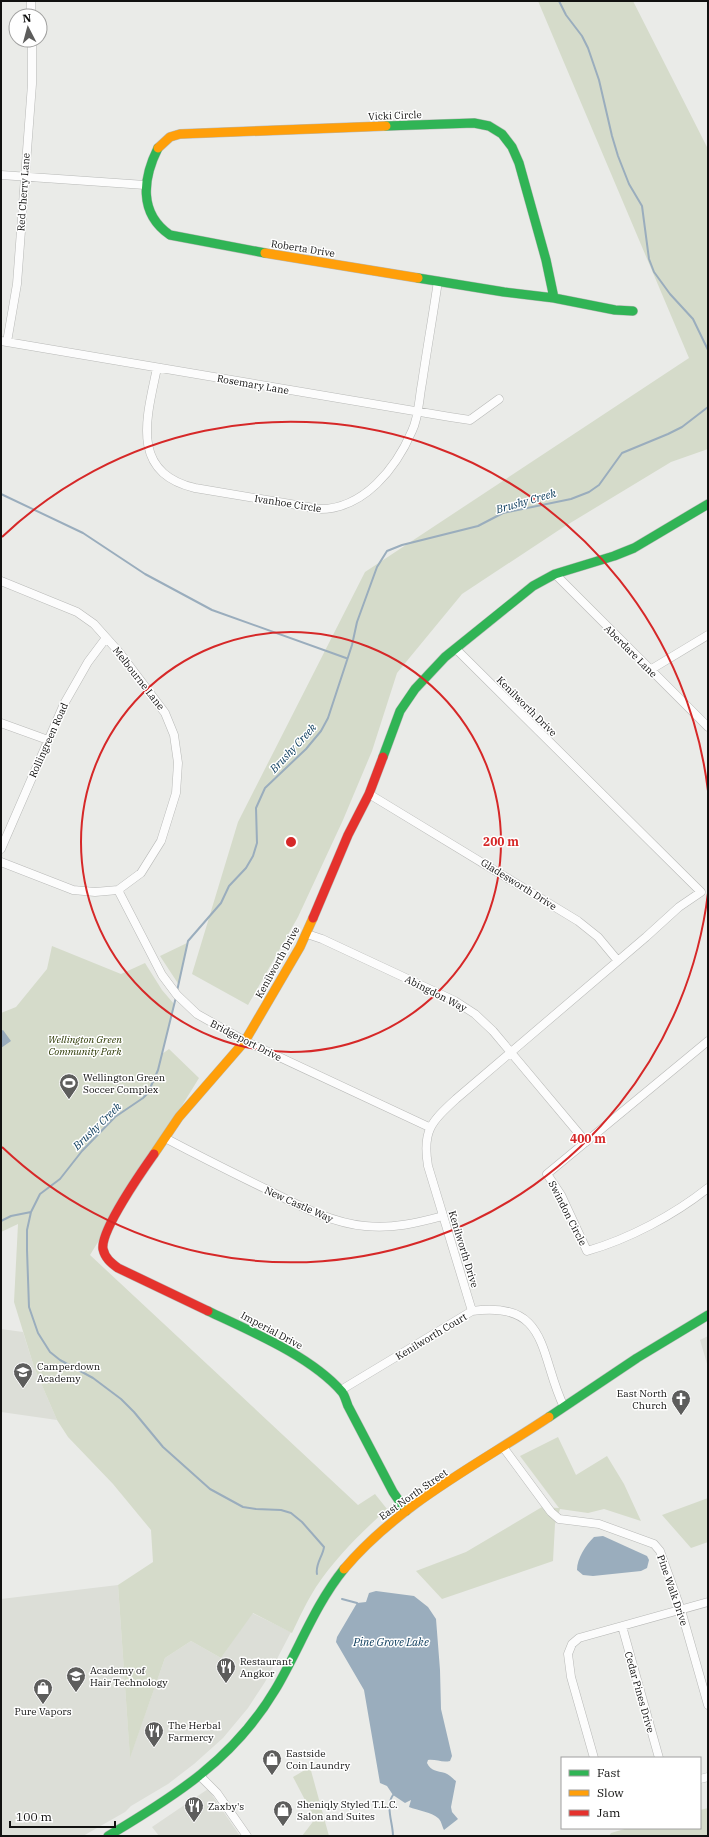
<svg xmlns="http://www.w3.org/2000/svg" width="709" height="1837" font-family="'IBM Plex Serif',serif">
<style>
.built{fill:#dcded7}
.green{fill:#d5dbca}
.water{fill:#9aadbd}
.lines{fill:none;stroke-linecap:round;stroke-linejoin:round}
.stream{stroke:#9aadbd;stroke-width:2}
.street-casing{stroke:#b8b9b7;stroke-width:9}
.fast-casing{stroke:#b8b9b7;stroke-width:10}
.slow-casing{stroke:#b8b9b7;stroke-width:10}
.jam-casing{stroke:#b8b9b7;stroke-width:10}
.street{stroke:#fcfcfc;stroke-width:8}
.fast{stroke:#30b455;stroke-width:9}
.slow{stroke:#ff9f0a;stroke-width:9}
.jam{stroke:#e5322d;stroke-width:9}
.ring{fill:none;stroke:#d62828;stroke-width:2}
.labels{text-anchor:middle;stroke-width:3;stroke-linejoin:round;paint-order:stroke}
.street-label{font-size:10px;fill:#111110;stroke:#fff}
.park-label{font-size:10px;font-style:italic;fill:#2a3700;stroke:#fff}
.poi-label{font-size:10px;fill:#111110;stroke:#fff;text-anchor:start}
.water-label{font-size:11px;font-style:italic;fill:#033556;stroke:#fff}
.centre{fill:#d62828;stroke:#fff;stroke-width:2}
.ring-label{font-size:12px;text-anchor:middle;font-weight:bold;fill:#d62828;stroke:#fff;stroke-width:3;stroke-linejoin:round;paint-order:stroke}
</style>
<rect width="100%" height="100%" fill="#eaebe8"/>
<!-- built -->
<path class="built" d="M1,1329L23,1332L34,1367L57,1420L1,1412Z
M708,1336V1367L700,1340Z
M118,1585L130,1757L165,1658L191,1641L221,1658L252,1613L291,1632L265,1682L248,1708L223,1738L194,1764L168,1784L131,1806L125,1812L83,1836H1V1599Z
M208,1789L240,1836H159L152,1827Z"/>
<!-- green -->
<path class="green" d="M538,1H633L708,149V449L671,462L562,528L462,594L397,673L372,751L343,820L298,917L248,1005L192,974L238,822L365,572L689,358Z
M187,943L179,985L160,956Z
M52,946L121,974L145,963L162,990L174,1004L162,1054L169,1049L199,1078L90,1255L358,1505L375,1494L387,1509C361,1533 336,1557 316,1587C307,1601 299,1618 292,1633L253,1613L221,1658L191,1641L165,1658L130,1758L118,1585L153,1562L151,1530L113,1484L68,1437L57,1420L34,1367L14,1302L18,1224L1,1232V1013L16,1007L47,969Z
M558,1437L576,1475L607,1456L624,1484L641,1521L604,1509L588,1513L560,1509L555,1524L553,1561L442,1599L416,1571L466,1552L542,1507L559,1508L520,1456Z
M708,1498V1542L691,1548L662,1515Z
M310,1767L329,1836H302L315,1819L293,1777Z
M708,1808V1836H609L611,1833L628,1828H700V1810Z"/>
<!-- water -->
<path class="water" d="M3,1030L11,1041L1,1048V1031Z
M603,1536L647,1556L649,1560L647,1568L641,1571L593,1576L583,1575L577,1570C577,1558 586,1545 594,1537Z
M376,1591L414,1596L428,1607L436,1619L440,1670L441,1709L452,1756L450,1761C442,1763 436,1759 428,1760L427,1763C431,1771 437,1771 445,1773C449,1774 453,1779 456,1781L451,1807L452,1812L458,1819L444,1830C442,1826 441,1820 438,1818C433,1813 417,1810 409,1807L411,1800L405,1803L393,1795L387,1786L380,1783L364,1690L336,1642L337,1637L357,1603L366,1602L369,1593Z"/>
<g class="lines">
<!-- stream -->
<path class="stream" d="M559,1L566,15L582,36L588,48L599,80L612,136L618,156L629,184L642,206L649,259L654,272L670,294L693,319L708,350
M1,494L83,533L145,574L212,610L346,658
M177,991L188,941L221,903L229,886L246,868L253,856L257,843L256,808L265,788L306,749L321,731L328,718L352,645L357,622L377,567L387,551L402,545L478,526L503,513L571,499L589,492L599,485L622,453L668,434L682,427L708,407
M176,997L158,1070L148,1093L143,1098L115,1117L82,1151L60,1179L40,1194L31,1212L27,1230V1250L29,1307L38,1333L50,1352L60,1360L93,1378L121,1399L134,1412L163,1447L210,1489L243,1507L256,1509L281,1510L291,1513L302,1522L324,1547C323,1556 315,1564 317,1574
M1,1221L11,1216L31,1212
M342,1599L357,1603
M393,1795C385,1806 393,1823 393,1836"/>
<defs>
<path id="street" d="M31,1V16
M1,175L145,185
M1,341L450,417L470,420L499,399
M7,342L17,284L32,84V40
M157,368C147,416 129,473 195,488L320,509C364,509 396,468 412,431C419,417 419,398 422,383C427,349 433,315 438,281
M555,574L708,727
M1,581L77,612L94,624L119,652L165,713L174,735L178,763L176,793L161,841L141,873L118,890L95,892L73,890L1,862
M456,649L701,892L679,907L646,937L456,1099C431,1122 422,1131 428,1166L472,1311
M650,670L708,635
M1,723L48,740
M369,794L578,921L598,937L618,961
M1,849L64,704L88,662L106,638
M118,890L162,975L177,995L197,1014L245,1041L429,1127
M307,934L322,939L455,1001L475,1014L493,1031L586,1142
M708,1041L547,1174L561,1195L587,1251C629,1239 674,1215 708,1188
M165,1138C199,1156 233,1173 268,1190C298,1205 331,1223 365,1226C392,1229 417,1223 443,1216
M341,1390L472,1311C550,1300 539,1356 564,1407
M503,1447L551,1512L559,1519L599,1524L654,1544L660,1551L681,1610L708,1705
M622,1626L659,1758
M594,1758L571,1677L568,1654L572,1644L579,1638L708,1602
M201,1777L217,1793L247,1836
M700,1779L708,1777"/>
<path id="fast" d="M386,126L474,123L489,126L502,134L512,147L519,163L546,260L554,298
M158,148C143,178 138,213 170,235L265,253
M418,278L504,292L554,298L615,310L633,311
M383,757L400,711L415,689L445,657L533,586L555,574L614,556L634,548L708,504
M208,1311C250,1331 311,1356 342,1392C345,1396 346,1401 348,1406L393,1492L406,1511
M549,1417L637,1358L708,1315
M108,1836C175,1796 234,1759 275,1690C299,1650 314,1606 344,1569"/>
<path id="slow" d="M158,148L170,137L180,134L386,126
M265,253L418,278
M154,1154L179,1117L245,1041L300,947L313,918
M344,1569C400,1503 477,1465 549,1417"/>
<path id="jam" d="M313,918L348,835L369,794L383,757
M154,1154C142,1171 100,1231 103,1249C105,1258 111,1263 118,1268L208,1311"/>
</defs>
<!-- street casing -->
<use href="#street" class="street-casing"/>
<!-- fast casing -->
<use href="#fast" class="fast-casing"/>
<!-- slow casing -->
<use href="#slow" class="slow-casing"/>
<!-- jam casing -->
<use href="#jam" class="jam-casing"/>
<!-- street -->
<use href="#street" class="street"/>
<!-- fast -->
<use href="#fast" class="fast"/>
<!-- slow -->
<use href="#slow" class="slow"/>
<!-- jam -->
<use href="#jam" class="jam"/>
</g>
<!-- distance rings -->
<g class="ring">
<circle cx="291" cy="842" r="210"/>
<path d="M708 893A420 420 0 0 1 2 1147M2 537A420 420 0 0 1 708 791"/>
</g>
<!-- icons -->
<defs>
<symbol id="stadium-pin" viewBox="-11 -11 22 30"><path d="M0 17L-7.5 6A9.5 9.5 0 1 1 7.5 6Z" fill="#5d5d5c" stroke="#fff"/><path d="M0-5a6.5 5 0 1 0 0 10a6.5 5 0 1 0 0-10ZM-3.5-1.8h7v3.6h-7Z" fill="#fff"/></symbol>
<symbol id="school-pin" viewBox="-11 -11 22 30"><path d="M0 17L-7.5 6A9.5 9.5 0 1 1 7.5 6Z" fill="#5d5d5c" stroke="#fff"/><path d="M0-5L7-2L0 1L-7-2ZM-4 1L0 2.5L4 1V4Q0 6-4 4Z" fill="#fff"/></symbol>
<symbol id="church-pin" viewBox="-11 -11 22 30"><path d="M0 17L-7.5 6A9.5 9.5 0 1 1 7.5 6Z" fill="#5d5d5c" stroke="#fff"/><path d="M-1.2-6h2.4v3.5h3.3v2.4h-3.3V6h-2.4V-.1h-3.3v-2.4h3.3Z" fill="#fff"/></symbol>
<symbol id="restaurant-pin" viewBox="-11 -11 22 30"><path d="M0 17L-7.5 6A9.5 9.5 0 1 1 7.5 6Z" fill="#5d5d5c" stroke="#fff"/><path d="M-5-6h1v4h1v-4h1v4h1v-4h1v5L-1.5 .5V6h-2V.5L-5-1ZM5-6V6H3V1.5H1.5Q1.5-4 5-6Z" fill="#fff"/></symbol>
<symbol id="shop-pin" viewBox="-11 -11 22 30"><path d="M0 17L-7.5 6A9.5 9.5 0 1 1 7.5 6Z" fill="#5d5d5c" stroke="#fff"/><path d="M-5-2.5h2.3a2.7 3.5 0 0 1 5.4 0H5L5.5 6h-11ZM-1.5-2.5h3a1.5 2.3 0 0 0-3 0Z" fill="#fff"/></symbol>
</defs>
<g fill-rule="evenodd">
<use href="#stadium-pin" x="58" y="1072" width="22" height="30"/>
<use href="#school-pin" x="12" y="1361" width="22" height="30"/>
<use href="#church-pin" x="670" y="1388" width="22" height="30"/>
<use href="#restaurant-pin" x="215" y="1656" width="22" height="30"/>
<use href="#school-pin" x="65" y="1665" width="22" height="30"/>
<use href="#shop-pin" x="32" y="1677" width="22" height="30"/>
<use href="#restaurant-pin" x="143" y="1720" width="22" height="30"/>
<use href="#shop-pin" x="261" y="1748" width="22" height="30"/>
<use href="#restaurant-pin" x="183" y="1795" width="22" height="30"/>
<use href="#shop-pin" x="272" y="1799" width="22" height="30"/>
</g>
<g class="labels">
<!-- street labels -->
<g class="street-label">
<text transform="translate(395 115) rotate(-2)" y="4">Vicki Circle</text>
<text transform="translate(23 192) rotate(-86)" y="4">Red Cherry Lane</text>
<text transform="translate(303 248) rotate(9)" y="4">Roberta Drive</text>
<text transform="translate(253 384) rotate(10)" y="4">Rosemary Lane</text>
<text transform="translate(288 503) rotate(9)" y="4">Ivanhoe Circle</text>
<text transform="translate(631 651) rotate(45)" y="4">Aberdare Lane</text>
<text transform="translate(139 678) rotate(52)" y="4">Melbourne Lane</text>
<text transform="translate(527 706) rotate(45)" y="4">Kenilworth Drive</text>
<text transform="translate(48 740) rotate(-66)" y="4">Rollingreen Road</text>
<text transform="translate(519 884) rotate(32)" y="4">Gladesworth Drive</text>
<text transform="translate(277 962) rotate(-61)" y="4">Kenilworth Drive</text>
<text transform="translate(436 993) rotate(27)" y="4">Abingdon Way</text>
<text transform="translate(246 1040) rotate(27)" y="4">Bridgeport Drive</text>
<text transform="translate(299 1204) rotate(24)" y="4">New Castle Way</text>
<text transform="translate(568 1213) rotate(63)" y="4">Swindon Circle</text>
<text transform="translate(464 1249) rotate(73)" y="4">Kenilworth Drive</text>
<text transform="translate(272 1330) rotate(28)" y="4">Imperial Drive</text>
<text transform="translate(431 1336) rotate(-31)" y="4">Kenilworth Court</text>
<text transform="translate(413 1494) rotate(-35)" y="4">East North Street</text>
<text transform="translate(673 1590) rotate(71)" y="4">Pine Walk Drive</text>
<text transform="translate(640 1692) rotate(74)" y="4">Cedar Pines Drive</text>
</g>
<!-- park labels -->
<g class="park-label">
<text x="85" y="1043">Wellington Green<tspan x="85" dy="12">Community Park</tspan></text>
</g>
<!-- poi labels -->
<g class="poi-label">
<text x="83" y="1081">Wellington Green<tspan x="83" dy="12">Soccer Complex</tspan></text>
<text x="37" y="1370">Camperdown<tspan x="37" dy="12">Academy</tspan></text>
<text x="667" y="1397" text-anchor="end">East North<tspan x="667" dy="12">Church</tspan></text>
<text x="240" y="1665">Restaurant<tspan x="240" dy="12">Angkor</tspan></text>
<text x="90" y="1674">Academy of<tspan x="90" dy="12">Hair Technology</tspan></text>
<text x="43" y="1715" text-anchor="middle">Pure Vapors</text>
<text x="168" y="1729">The Herbal<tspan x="168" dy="12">Farmercy</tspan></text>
<text x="286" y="1757">Eastside<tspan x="286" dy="12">Coin Laundry</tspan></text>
<text x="297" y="1808">Sheniqly Styled T.L.C.<tspan x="297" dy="12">Salon and Suites</tspan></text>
<text x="208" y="1810">Zaxby's</text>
</g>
<!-- water labels -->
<g class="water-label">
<text transform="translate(526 501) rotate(-16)" y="4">Brushy Creek</text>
<text transform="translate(293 748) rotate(-47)" y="4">Brushy Creek</text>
<text transform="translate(97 1126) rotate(-44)" y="4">Brushy Creek</text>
<text x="391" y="1646">Pine Grove Lake</text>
</g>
</g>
<circle cx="291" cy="842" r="6" class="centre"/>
<g class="ring-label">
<text x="501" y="846">200 m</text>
<text x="588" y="1143">400 m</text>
</g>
<!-- border -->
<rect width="709" height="1837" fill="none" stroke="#111110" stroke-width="4"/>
<!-- legend -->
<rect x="561" y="1757" width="140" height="72" fill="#ffffff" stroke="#a0a09f"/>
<rect x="569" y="1770" width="20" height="6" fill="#30b455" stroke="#a0a09f"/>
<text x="597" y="1777" font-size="12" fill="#111110">Fast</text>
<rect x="569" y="1790" width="20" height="6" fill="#ff9f0a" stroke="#a0a09f"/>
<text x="597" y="1797" font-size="12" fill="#111110">Slow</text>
<rect x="569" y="1810" width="20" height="6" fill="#e5322d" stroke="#a0a09f"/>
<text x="597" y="1817" font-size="12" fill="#111110">Jam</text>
<!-- north arrow -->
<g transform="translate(28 28) rotate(354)"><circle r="19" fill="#ffffff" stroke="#a0a09f"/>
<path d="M0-3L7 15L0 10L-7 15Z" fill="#5d5d5c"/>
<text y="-6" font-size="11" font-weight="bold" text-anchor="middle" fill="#111110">N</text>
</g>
<!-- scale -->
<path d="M10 1821v6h105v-6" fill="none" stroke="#111110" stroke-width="2"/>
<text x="16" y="1821" font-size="12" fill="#111110" stroke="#ffffff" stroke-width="3" paint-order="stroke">100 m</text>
</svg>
